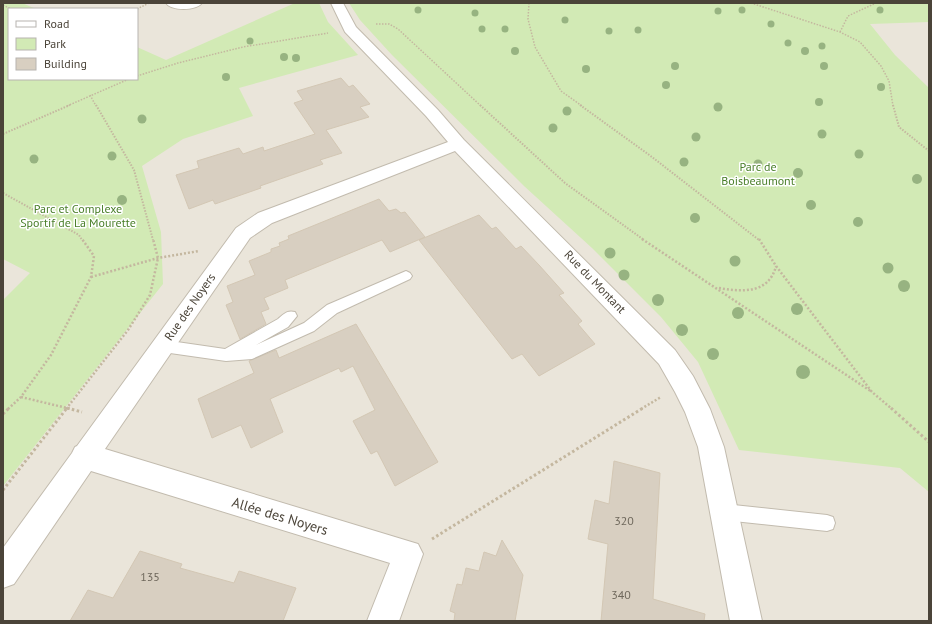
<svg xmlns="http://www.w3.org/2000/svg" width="932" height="624" font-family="'PT Sans',sans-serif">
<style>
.residential{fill:#eae5da;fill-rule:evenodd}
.green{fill:#d2eab5}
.building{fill:#d8cfc1;stroke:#d3c7b4}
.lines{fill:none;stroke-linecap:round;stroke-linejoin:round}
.service-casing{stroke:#c2bbae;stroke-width:2}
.minor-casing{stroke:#c2bbae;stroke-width:2}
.path-far3{stroke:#c4b79f;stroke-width:1.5;stroke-dasharray:1.5 1.5;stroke-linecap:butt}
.path-far2{stroke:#c4b79f;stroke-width:2;stroke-dasharray:1.5 1.5;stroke-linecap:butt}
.path-far1{stroke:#c4b79f;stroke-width:2.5;stroke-dasharray:2 2;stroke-linecap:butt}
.path{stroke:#c4b79f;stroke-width:3;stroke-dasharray:2.5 2.5;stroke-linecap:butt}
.service{fill:#fff;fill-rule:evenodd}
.minor{fill:#fff;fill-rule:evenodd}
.tree{fill:#97b381}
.labels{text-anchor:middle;stroke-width:3;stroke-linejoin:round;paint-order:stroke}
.park-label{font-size:12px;fill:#4a7f2a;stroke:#fff}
.street-label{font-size:12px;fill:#4b4439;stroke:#fff}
.near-number-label{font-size:12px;fill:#6e675b}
.near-street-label{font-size:14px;fill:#4b4439;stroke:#fff}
</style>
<rect width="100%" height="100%" fill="#f6f3ec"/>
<!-- residential -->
<path class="residential" d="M3,3H929V621H3ZM9,9H137V79H9Z"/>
<!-- green -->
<path class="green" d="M3,3H22L36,9H9V79H137V47L166,60L295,3H319L328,22L358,55L239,88L253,116L183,139L142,166L161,232L163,284L3,486V300L30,273L3,259Z
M349,3H929V22L870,24L895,55L929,88V492L900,468L739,450L698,362L661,317L592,248L524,186L392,55L360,20Z"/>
<!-- building -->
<path class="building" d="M341,78L349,87L353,85L370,104L360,107L369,117L326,130L342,153L320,160L323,164L260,186L261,188L215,204L213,200L189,209L176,175L199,168L197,161L239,148L243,154L263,147L264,151L315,134L294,103L303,100L297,91Z
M379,199L389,211L396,209L401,213L405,212L425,237L390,252L382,240L285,280L288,288L264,298L269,309L261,312L266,324L240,339L226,305L233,302L227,286L255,275L249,261L271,252V249L280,246L279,243L289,239L288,236Z
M479,215L492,229L496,227L516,249L521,246L539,265L564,293L559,295L582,321L578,324L595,344L539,376L522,354L512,359L419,240Z
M356,324L438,462L395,486L377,451L371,454L353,421L375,410L353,366L341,372L339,368L270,399L283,432L251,448L241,425L212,438L198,399L254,373L249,361L276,350L279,358Z
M614,461L660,473L653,599L705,614L704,621H601L608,544L588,539L595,500L609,504Z
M502,540L523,575L515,621H454L455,613L450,611L457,584L462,585L466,568L479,571L484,552L496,556Z
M140,551L182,564L180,568L234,583L239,571L296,588L283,621H70L88,590L113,598Z"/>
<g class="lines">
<defs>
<path id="service" d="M406,271L410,273L412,276L410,279L337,313L314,331L252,359L226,361L163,352L158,350L156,346L158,342L163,340L225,349L278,319C284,314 287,310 295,312L297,316L288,327L256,345L304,323L327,305Z
M724,504L827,515L833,517L835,523L833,529L827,531L724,520L718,518L716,512L718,506Z"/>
<path id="minor" d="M166,3H202C196,11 171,11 166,3Z
M331,3H343L356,27L438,110L464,140L675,350L693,376L710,409L724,447L762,621H730L698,447L685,412L675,392L659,364L455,151L272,223L250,238L105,449L418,544L423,554L399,621H367L390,563L91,471L14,584L3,588V548L72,453L75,447L77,446L236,228L258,213L448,142L426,116L345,32Z"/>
</defs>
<!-- service casing -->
<use href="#service" class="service-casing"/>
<!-- minor casing -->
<use href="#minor" class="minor-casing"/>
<!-- path-far3 -->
<path class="path-far3" d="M529,3L528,19L535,47L561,91L582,106
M751,3L840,32L860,42L881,66L889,81L893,106
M3,5L11,9
M137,9L149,3
M376,24H389L398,29L481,106
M840,32L848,16L876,3
M137,76L178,63L243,47L328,33
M90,95L96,106
M67,106L129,79"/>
<!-- path-far2 -->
<path class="path-far2" d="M96,105L134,170L153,240
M480,105L565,183L644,240
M580,105L652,157L759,240
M893,105L899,127L929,151
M3,134L70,105
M3,193L79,235L82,240"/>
<!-- path-far1 -->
<path class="path-far1" d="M642,239L872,392
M759,239L776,266L872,392L892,409
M91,277L158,258L199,251
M719,288C742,292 769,294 776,266
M21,397L71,409
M8,409L21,397L51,355L91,277L94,256L82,239
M66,409L128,330L150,295L158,258L153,239
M641,409L661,397"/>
<!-- path -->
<path class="path" d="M67,408L82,412
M891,408L929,442
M3,414L9,408
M3,490L67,408
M432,539L643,408"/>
<!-- service -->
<use href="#service" class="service"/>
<!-- minor -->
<use href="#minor" class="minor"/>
</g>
<!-- trees -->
<g class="tree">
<circle cx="418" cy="10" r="3.5"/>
<circle cx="742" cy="10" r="3.5"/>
<circle cx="880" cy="10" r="3.5"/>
<circle cx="718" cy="11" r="3.5"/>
<circle cx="475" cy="13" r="3.5"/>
<circle cx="565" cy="20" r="3.5"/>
<circle cx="771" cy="24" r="3.5"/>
<circle cx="482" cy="29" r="3.5"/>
<circle cx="505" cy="29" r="3.5"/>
<circle cx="638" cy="30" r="3.5"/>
<circle cx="609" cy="31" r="3.5"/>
<circle cx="250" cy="41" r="3.5"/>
<circle cx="788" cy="43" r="3.5"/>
<circle cx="822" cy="46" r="3.5"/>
<circle cx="515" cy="51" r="4"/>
<circle cx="805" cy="51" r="4"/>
<circle cx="284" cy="57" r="4"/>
<circle cx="296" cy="58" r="4"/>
<circle cx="675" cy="66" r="4"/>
<circle cx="824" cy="66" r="4"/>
<circle cx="586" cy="69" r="4"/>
<circle cx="226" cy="77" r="4"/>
<circle cx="666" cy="85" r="4"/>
<circle cx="881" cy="87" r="4"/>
<circle cx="819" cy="102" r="4"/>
<circle cx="718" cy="107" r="4.5"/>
<circle cx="567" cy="111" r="4.5"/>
<circle cx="142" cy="119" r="4.5"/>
<circle cx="553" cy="128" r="4.5"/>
<circle cx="822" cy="134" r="4.5"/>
<circle cx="696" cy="137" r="4.5"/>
<circle cx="859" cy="154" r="4.5"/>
<circle cx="112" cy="156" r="4.5"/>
<circle cx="34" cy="159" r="4.5"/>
<circle cx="684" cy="162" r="4.5"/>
<circle cx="758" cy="164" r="4.5"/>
<circle cx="798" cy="173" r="5"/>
<circle cx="917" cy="179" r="5"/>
<circle cx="122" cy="200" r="5"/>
<circle cx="811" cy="205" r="5"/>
<circle cx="695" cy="218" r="5"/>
<circle cx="858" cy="222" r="5"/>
<circle cx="610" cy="253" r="5.5"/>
<circle cx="735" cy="261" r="5.5"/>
<circle cx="888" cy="268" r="5.5"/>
<circle cx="624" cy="275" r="5.5"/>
<circle cx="904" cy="286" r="6"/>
<circle cx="658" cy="300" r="6"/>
<circle cx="797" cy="309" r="6"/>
<circle cx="738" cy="313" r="6"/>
<circle cx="682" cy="330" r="6"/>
<circle cx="713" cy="354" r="6"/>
<circle cx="803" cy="372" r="7"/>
</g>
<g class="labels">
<!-- park labels -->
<g class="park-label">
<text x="758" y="171">Parc de<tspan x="758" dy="14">Boisbeaumont</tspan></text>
<text x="78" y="213">Parc et Complexe<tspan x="78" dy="14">Sportif de La Mourette</tspan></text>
</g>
<!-- street labels -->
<g class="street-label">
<text transform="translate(595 282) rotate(46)" y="4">Rue du Montant</text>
<text transform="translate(190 307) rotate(-55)" y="4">Rue des Noyers</text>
</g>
<!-- near-number labels -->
<g class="near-number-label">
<text x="624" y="525">320</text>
<text x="150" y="581">135</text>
<text x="621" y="599">340</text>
</g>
<!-- near-street labels -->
<g class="near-street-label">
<text transform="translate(280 516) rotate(17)" y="5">Allée des Noyers</text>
</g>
</g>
<!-- border -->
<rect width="932" height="624" fill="none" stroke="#4b4439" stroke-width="8"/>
<!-- legend -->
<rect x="8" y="8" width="130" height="72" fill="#ffffff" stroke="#b7b4b0"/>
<rect x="16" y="21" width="20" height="6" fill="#ffffff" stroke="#b7b4b0"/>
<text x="44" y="28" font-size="12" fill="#4b4439">Road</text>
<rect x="16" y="38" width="20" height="12" fill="#d2eab5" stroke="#b7b4b0"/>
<text x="44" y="48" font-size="12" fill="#4b4439">Park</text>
<rect x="16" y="58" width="20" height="12" fill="#d8cfc1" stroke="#b7b4b0"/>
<text x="44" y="68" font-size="12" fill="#4b4439">Building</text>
</svg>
